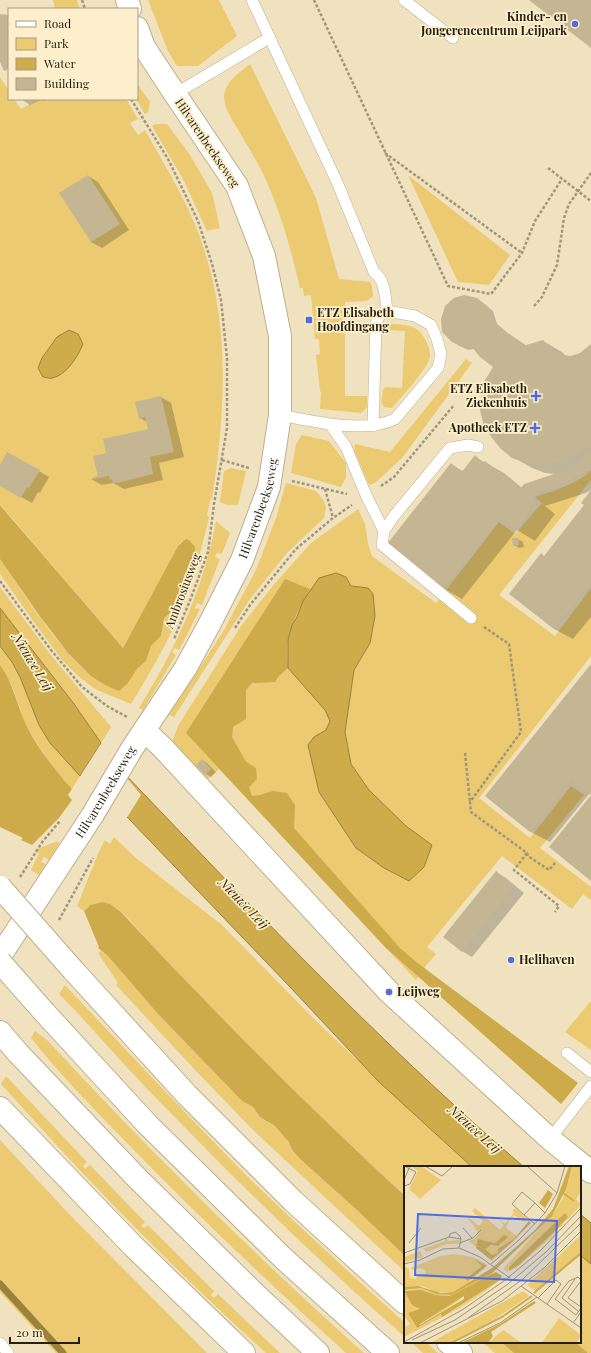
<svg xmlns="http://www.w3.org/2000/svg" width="591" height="1353" font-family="'Playfair Display',serif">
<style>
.green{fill:#ebca71;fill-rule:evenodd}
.forest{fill:#cdab4b}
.water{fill:#ceac4c;stroke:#9b823a}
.pier{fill:#f0e2be}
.shadow{fill:#0003}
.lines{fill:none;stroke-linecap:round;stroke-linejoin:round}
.stream{stroke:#9b823a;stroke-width:7}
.building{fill:#c4b693}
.lane-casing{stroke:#bcaf8c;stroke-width:12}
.street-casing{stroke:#bcaf8c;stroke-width:24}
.secondary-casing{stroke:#bcaf8c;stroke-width:24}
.highway-casing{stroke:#bcaf8c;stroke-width:24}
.path{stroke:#a0967a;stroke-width:2.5;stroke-dasharray:3 2;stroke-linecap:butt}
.lane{stroke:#fff;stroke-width:11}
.street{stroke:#fff;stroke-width:22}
.secondary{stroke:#fff;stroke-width:22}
.highway{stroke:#fff;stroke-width:22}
.highway-bridge-casing{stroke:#bcaf8c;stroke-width:24;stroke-linecap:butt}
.highway-bridge{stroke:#fff;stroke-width:22}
.poi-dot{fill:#506ce1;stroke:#fdefcb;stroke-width:1.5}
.labels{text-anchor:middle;stroke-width:3.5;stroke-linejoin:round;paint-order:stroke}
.poi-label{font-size:12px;font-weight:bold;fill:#241f11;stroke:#fdefcb;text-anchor:end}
.street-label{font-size:12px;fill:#241f11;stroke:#fdefcb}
.water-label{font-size:13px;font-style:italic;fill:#372900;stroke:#fdefcb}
.inset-river{fill:none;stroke:#ceac4c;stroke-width:2}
.inset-road{fill:none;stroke:#9e9479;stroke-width:1}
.view{fill:#506ce1;fill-opacity:0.15;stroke:#506ce1;stroke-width:2}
.inset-edge{fill:none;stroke:#241f11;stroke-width:2}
</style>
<rect width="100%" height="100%" fill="#f0e2be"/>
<!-- green -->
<path class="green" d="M53,0H77L80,9H55Z
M148,0H219L237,36L198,66H177L168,51Z
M250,64L316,198L339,279L370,282L372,286L373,296L367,301L345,302V396H367V407L361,413L320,409L321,392L320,391L316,355L320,354L319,339H315L311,295L304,296L303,288H300C292,255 284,223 271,192C264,173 253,155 243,138C236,125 224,111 224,96C225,82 240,72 250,64Z
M0,77L9,91V99H14L21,109L40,99H126L138,119L130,123L138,135L145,130C164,164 184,196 198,232C231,318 226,410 212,499L211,498L207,515L209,517C201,552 191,589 176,623C163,650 147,678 131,704L95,689L78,676L63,661L36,625L0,574V559C31,603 59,654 105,685L134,672L146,661L151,646L161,636L164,620L172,611L189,574L193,562L181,542L178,546L123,648L0,504Z
M137,84L150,102L148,112L145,114L136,99Z
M155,124H167L190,155L212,193L220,228L207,231L183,179L152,126Z
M408,175L510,255L489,285L458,282Z
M391,324C402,324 417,325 423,336C426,341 431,350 430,356C429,368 401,397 392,408L384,407L381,402L383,390L385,387L402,388L405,331L388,330Z
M466,359L472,363L402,458L375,483L369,485L354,450L355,444L390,452Z
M302,435L329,441L346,463V477L341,487L291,473L296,444Z
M231,468L246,471L238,505H227L220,502L224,471Z
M591,470V480L499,595L555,636L591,588V656L479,798L530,838L571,786L584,795L540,848L591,887V900L583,894L572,909L502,856L427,947L436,954L425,967L416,980L219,769L208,779L172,742L178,726L241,626L276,582L311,543L358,509L365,524L368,543L372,556L436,603L499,522L515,534L542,503L535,497C552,491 579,484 591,470ZM346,577L351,586L368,588L375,616L370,643L354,670L345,732L351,764L369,790L406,826L432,845L319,792L314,737L326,730L330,721L292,625L297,617L303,601Z
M286,483L316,491L324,501L326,507L324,518L287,553L250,599L174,717L169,715L224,630L256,570L276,518Z
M216,521L230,533L222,554L217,553L215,557L220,559L202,605L197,603L195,608L200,609L179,650L175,648L172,652L176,655L143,710L139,708C175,650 204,588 216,521Z
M0,587L50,654L111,727L101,743L74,704L0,608Z
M0,646L12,662L20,677L39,725L50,743L80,776L72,789L52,766L26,726L13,688L0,665Z
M114,837L137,859L222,925L321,1026L452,1149L473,1167H405V1196C332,1128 260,1058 191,986C175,970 159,953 144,936C134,925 124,912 111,905C102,900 90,903 84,911L77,906L100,849L105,840L110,844Z
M58,841L59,844L49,860L44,857L41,862L46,864L39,875L31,870L39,853L38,852L36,853L35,851V850Z
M101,951L107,955L158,1014L242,1101L253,1107L260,1117L265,1121L274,1125L288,1141L293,1151L300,1159L358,1211L405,1256V1272L253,1130L197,1072L116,985L118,983L98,953Z
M65,985C125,1049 186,1114 248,1177C299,1227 352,1275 405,1323V1337C310,1254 220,1165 133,1074C108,1047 84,1019 59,994Z
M591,1001V1050L565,1032Z
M35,1031L48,1041C148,1149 253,1254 364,1353H346C271,1285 197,1215 127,1143C94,1109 60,1075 31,1038Z
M6,1076L87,1162L83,1166L85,1169L90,1165L145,1222L141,1226L144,1228L148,1225L214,1291L211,1295L214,1298L218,1294L280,1353H266C173,1269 85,1178 1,1084Z
M0,1140L70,1215L207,1353H56L0,1292Z
M580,1255L591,1264V1353H588L575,1342H580Z
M411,1342H426L438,1353H423Z
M482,1342H501L514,1353H495Z"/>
<!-- forest -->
<path class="forest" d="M0,505L123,648L178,546L186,539L189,540L195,547V554L180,599L172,611L164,619L161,636L151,646L146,661L137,669L127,684L119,691L105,685L91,676L68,653L41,618L0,559Z
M285,579L310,589C302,603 291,623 288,639C286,648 288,658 288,668L278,677L275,682L252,683L246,690V719L233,727L232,737L246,762L256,768L257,779L249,787L252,796L260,795L273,791L287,793L295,805L294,828L399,947L415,961L578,1083L561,1104L385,947L186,733Z
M0,665C14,684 17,706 27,727C39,750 55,770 72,789L68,795L72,800L59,818L32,845L21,840L23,838L0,827Z
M102,902L110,904L121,912C145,937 168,963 192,987C261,1059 332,1128 405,1196V1256L358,1211L300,1159L293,1151L288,1141L274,1125L266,1121L260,1117L253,1107L242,1101L158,1014L107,955L98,948L99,947L84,911L90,905Z
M501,1342H575L588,1353H514Z"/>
<!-- water -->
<path class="water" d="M69,330L78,334L83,344C78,356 67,375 52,378C50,379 45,377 43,377L38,368L42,358L57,337Z
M336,573L346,577L351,586L368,588L373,594L375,616L370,643L354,670L345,732L351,764L369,790L406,826L432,845L424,867L409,881L384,868L356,848L319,792L308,745L314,737L326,730L330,721L325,710L288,668V640L292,625L297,617L303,601L319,578Z
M0,608L74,704L101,743L80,776L50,743L39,725L20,677L12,662L0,646Z
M99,747C237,891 372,1037 524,1167H472L378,1081L290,987L84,772Z
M580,1214L591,1223V1264L580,1255Z"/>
<!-- pier -->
<path class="pier" d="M100,745L141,795L126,819L83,775L82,776L81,775Z"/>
<!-- shadow -->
<path class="shadow" d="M21,99H48L43,101L40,100L30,105Z
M88,176L98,182L129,230L102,248L91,242Z
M482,302L493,311L497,324L506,332L527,346L543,341L562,352L566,356H576L581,354L591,345V490L586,493L545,506L555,514L535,541L517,530L462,599L443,588L452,465L463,471L475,457L504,473L522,488L556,474L545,473L532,468L513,457L494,367L474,349L468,350L458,345Z
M161,397L171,403L184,457L159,463L163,480L124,489L113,483L102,485L91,479L99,477L107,453L149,430L148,423L140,418Z
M8,453L49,477L40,493L38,492L32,503L0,485V467Z
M591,492V617L573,639L554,629L510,593L545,557L586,505Z
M513,539H518L523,542L524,547L519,548L514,545Z
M591,666V794L590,793L550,842L531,832L487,796Z
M202,760L207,763L216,772L211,777L206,774L197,765Z
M496,872L506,878L524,893L472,957L462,951Z"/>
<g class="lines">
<!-- stream -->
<path class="stream" d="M0,1284L63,1353"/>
</g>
<!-- building -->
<path class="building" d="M529,0H591V48Z
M0,14L9,15V69L4,71L0,62Z
M88,175L120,224L91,242L59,193Z
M464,295L477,298L488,307L492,320L523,346L543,340L547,345L555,352L560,354L570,356L580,353L591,344V446L589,444L572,457L563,461L544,465L534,464L525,463L512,458L501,449L492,438L484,426L480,410L482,390L485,380L493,367L480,357L471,346L462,347L452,342L442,332L441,319L445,306L454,298Z
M161,396L174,452L150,457L153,474L113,484L112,479L110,480L109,476L94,479L93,477L98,476L93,456L106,453L103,439L148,429L145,417L139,419L135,402Z
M591,449V466L588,470L566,482L528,495L537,503L515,531L499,518L443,589L387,544L451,463L462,472L475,455L483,463L485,461L520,489L524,484L563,471L579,463Z
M7,452L40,470L29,488L27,487L21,498L0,486V465Z
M591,490V583L554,629L509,594L541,553L544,556L584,505L581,503Z
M512,538H518L519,545L513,546Z
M591,664V881L549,847L591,795L572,780L530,832L485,796Z
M202,759L211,769L205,775L196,765Z
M496,871L514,886L462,952L443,937Z"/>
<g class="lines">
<defs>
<path id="lane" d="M252,0L337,182L374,272C386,281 385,297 387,311
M404,0L453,38
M175,94L269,38
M280,415C313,421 364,434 395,419L438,368L441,354L437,339L431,325L415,316L387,311L379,316L376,324L373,426
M330,424L346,447L366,495L384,531L382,545L471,618
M384,531L394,516L450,448L468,445L478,447
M567,1053L591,1072
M550,1139L591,1086
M0,1343L8,1353"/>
<path id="street" d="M145,731L162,747L389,992L550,1139L591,1172"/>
<g id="secondary">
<path d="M127,0L130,9"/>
<path id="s1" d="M0,956L92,816L133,747L185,669L209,625L242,560L269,487L280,415V336L264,256L237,186L175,94L144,47L137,28"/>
</g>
<path id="highway" d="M73,970L187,1095L293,1201L405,1303
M45,1013L148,1125L283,1258L388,1353
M0,1032L18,1053L137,1178L253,1292L318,1353
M0,1108L134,1247L244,1353
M448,1342L461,1353"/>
</defs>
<!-- lane casing -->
<use href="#lane" class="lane-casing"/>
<!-- street casing -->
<use href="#street" class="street-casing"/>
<!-- secondary casing -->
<use href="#secondary" class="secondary-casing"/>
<!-- highway casing -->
<use href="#highway" class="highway-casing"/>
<!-- path -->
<path class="path" d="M82,0L85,9
M314,0L448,286L491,294L522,253L535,221L562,179
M131,99L168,159L198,221L212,264L221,300L227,358V428L214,504L208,552L191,598L174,639
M385,153L522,253
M548,168L591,201
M534,306L542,297L557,265L564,218L569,204L591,173
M222,460L249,468
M292,481L347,494
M381,486L394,477L454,405
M325,489L333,518
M0,581L51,650L82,687L107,706L127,717
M484,627L509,644L521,732L470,802L471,812L527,853L528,856L549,870L555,863
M235,628L250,605L296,549L333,518L352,505
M465,753L470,802
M527,853L514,870L559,906L555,912
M20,877L43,841L60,821
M59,920L93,858"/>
<!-- lane -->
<use href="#lane" class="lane"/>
<!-- street -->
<use href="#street" class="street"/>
<!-- secondary -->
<use href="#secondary" class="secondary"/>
<!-- highway -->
<use href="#highway" class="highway"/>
<defs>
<path id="highway-bridge" d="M0,887L73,970
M0,962L45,1013"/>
</defs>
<!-- highway-bridge casing -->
<use href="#highway-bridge" class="highway-bridge-casing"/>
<!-- highway-bridge -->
<use href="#highway-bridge" class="highway-bridge"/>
</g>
<!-- markers -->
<g class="poi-dot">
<circle cx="575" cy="24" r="4"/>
<rect x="305" y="316" width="8" height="8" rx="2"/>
<path d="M534 390h4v4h4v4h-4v4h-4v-4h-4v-4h4z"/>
<path d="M533 422h4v4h4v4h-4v4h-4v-4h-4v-4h4z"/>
<circle cx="511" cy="960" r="4"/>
<circle cx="389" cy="992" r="4"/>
</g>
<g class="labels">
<!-- poi labels -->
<g class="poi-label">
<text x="567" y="21">Kinder- en<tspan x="567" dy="14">Jongerencentrum Leijpark</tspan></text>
<text x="317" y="317" text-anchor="start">ETZ Elisabeth<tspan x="317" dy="14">Hoofdingang</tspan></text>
<text x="527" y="393">ETZ Elisabeth<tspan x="527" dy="14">Ziekenhuis</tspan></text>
<text x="527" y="432">Apotheek ETZ</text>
<text x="519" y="964" text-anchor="start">Helihaven</text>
<text x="397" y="996" text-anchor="start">Leijweg</text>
</g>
<!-- street labels -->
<g class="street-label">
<text transform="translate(207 143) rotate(56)" y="4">Hilvarenbeekseweg</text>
<text dy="4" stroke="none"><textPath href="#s1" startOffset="519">Hilvarenbeekseweg</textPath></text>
<text transform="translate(183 591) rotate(-69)" y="4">Ambrosiusweg</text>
<text dy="4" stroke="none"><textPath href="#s1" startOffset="195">Hilvarenbeekseweg</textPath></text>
</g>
<!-- water labels -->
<g class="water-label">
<text transform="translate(33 662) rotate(59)" y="5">Nieuwe Leij</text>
<text transform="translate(244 903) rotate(46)" y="5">Nieuwe Leij</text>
<text transform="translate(475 1129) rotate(42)" y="5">Nieuwe Leij</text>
</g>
</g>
<!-- overview -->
<g transform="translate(404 1166)">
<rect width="177" height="177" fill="#f0e2be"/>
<path d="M7,0H17L37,14L16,33L5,23L14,5ZM168,0H177V26L172,33L177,39L144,74L112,102L109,103L161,55L164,51L161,48L105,101L104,106L99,103L151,45L159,32ZM71,42L96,64L100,59L95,54L101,58L110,47L108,45L111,42L123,53L120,56L110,49L106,53L102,62L114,71L88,95L65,75L70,73L75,67L62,50L75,60L79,55L68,45ZM100,69L94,80L72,79V76L79,74L91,77ZM177,69V89L132,125L123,119ZM42,72L44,75L55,74V78H43L23,86L19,83L41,75ZM16,85L19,91L0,96V91ZM51,88L69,91L84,99L65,116L88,102L49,126H33L18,120L0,121V100L5,103L6,112L12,113L13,110L22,107L21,104L16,102L8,104L7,102L36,90ZM67,92L83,100L64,115L61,112L78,100ZM91,105L88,109L56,127L46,130L32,129L17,124L0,125L17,122L32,128L47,129ZM96,114L80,126L54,143L0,171V161L6,158L0,150V126L8,139L16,143L7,153L13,162L38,148L45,147ZM119,125L125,130L89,154L44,177H26ZM60,131L24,155L16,159L49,137ZM155,152L177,169L173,177H138ZM99,164L118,177H84Z" fill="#ebca71" fill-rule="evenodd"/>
<path d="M144,24L149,28L141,42L135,37ZM161,47L164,51L152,64L116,98L105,105V101ZM125,55L127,57L110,74L87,94L72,82L73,80L81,83L88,89L94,87V83L110,73ZM68,92L83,100L64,115L61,113L78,100ZM92,106L98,110L96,114L38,151L37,148L13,162L4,147L16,143L8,139L0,125L17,124L32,129L46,130ZM60,130V133L16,159V158ZM130,135L132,137L87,166L89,170L84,177H57L96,158Z" fill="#cdab4b" fill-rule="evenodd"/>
<path d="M165,0H168L162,23L148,50L88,107L47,129L32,128L17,122L0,124V121L14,120L37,127L49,126L88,102L130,65L149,43ZM100,69L104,71L94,80L87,79L81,83L72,79L74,73L91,77Z" fill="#ceac4c"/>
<path class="inset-river" d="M159,27L170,35M130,127L177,87M47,177L98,151L128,130"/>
<path class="inset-road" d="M21,0L38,10L49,0M123,0L153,27M0,14L6,0M0,20L6,18L12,6L2,1M120,49L108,38L118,26L131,37M131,58L120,49L131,37L141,47M59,62L68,72M5,77L17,62M56,77L69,72L77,64M55,82L57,73L56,70L51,66L46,68L45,71L57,73M0,87L45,71M0,98L16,94L39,83L55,82L76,91L106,112M87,98L115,74L141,47L153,27L161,0M171,113L158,132L174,145M177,114L174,111L165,115L151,133L172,149L177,142M177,115L164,132L177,141M117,120L177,162M134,132L152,114L157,118L143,138M64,152L119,113L177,57M169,157L177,146M8,174L51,154L104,118L142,86L177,50M0,176L58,144L100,115L136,85L177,42M16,177L98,135L140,102L177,65M54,177L96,157L133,131"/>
<path class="view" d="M14,48L153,55L150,116L11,109Z"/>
<rect width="177" height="177" class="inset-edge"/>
</g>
<!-- legend -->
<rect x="8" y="8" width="130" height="92" fill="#fdefcb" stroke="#a69c81"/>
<rect x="16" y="21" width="20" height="6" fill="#ffffff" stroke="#a69c81"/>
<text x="44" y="28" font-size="12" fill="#241f11">Road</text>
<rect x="16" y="38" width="20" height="12" fill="#ebca71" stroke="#a69c81"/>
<text x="44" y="48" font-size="12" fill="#241f11">Park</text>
<rect x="16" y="58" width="20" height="12" fill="#ceac4c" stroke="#a69c81"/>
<text x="44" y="68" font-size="12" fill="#241f11">Water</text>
<rect x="16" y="78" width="20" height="12" fill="#c4b693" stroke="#a69c81"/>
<text x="44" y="88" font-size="12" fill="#241f11">Building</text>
<!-- scale -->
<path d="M10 1337v6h69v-6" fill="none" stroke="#241f11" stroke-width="2"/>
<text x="16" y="1337" font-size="12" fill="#241f11" stroke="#fdefcb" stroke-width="3" paint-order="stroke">20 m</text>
</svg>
